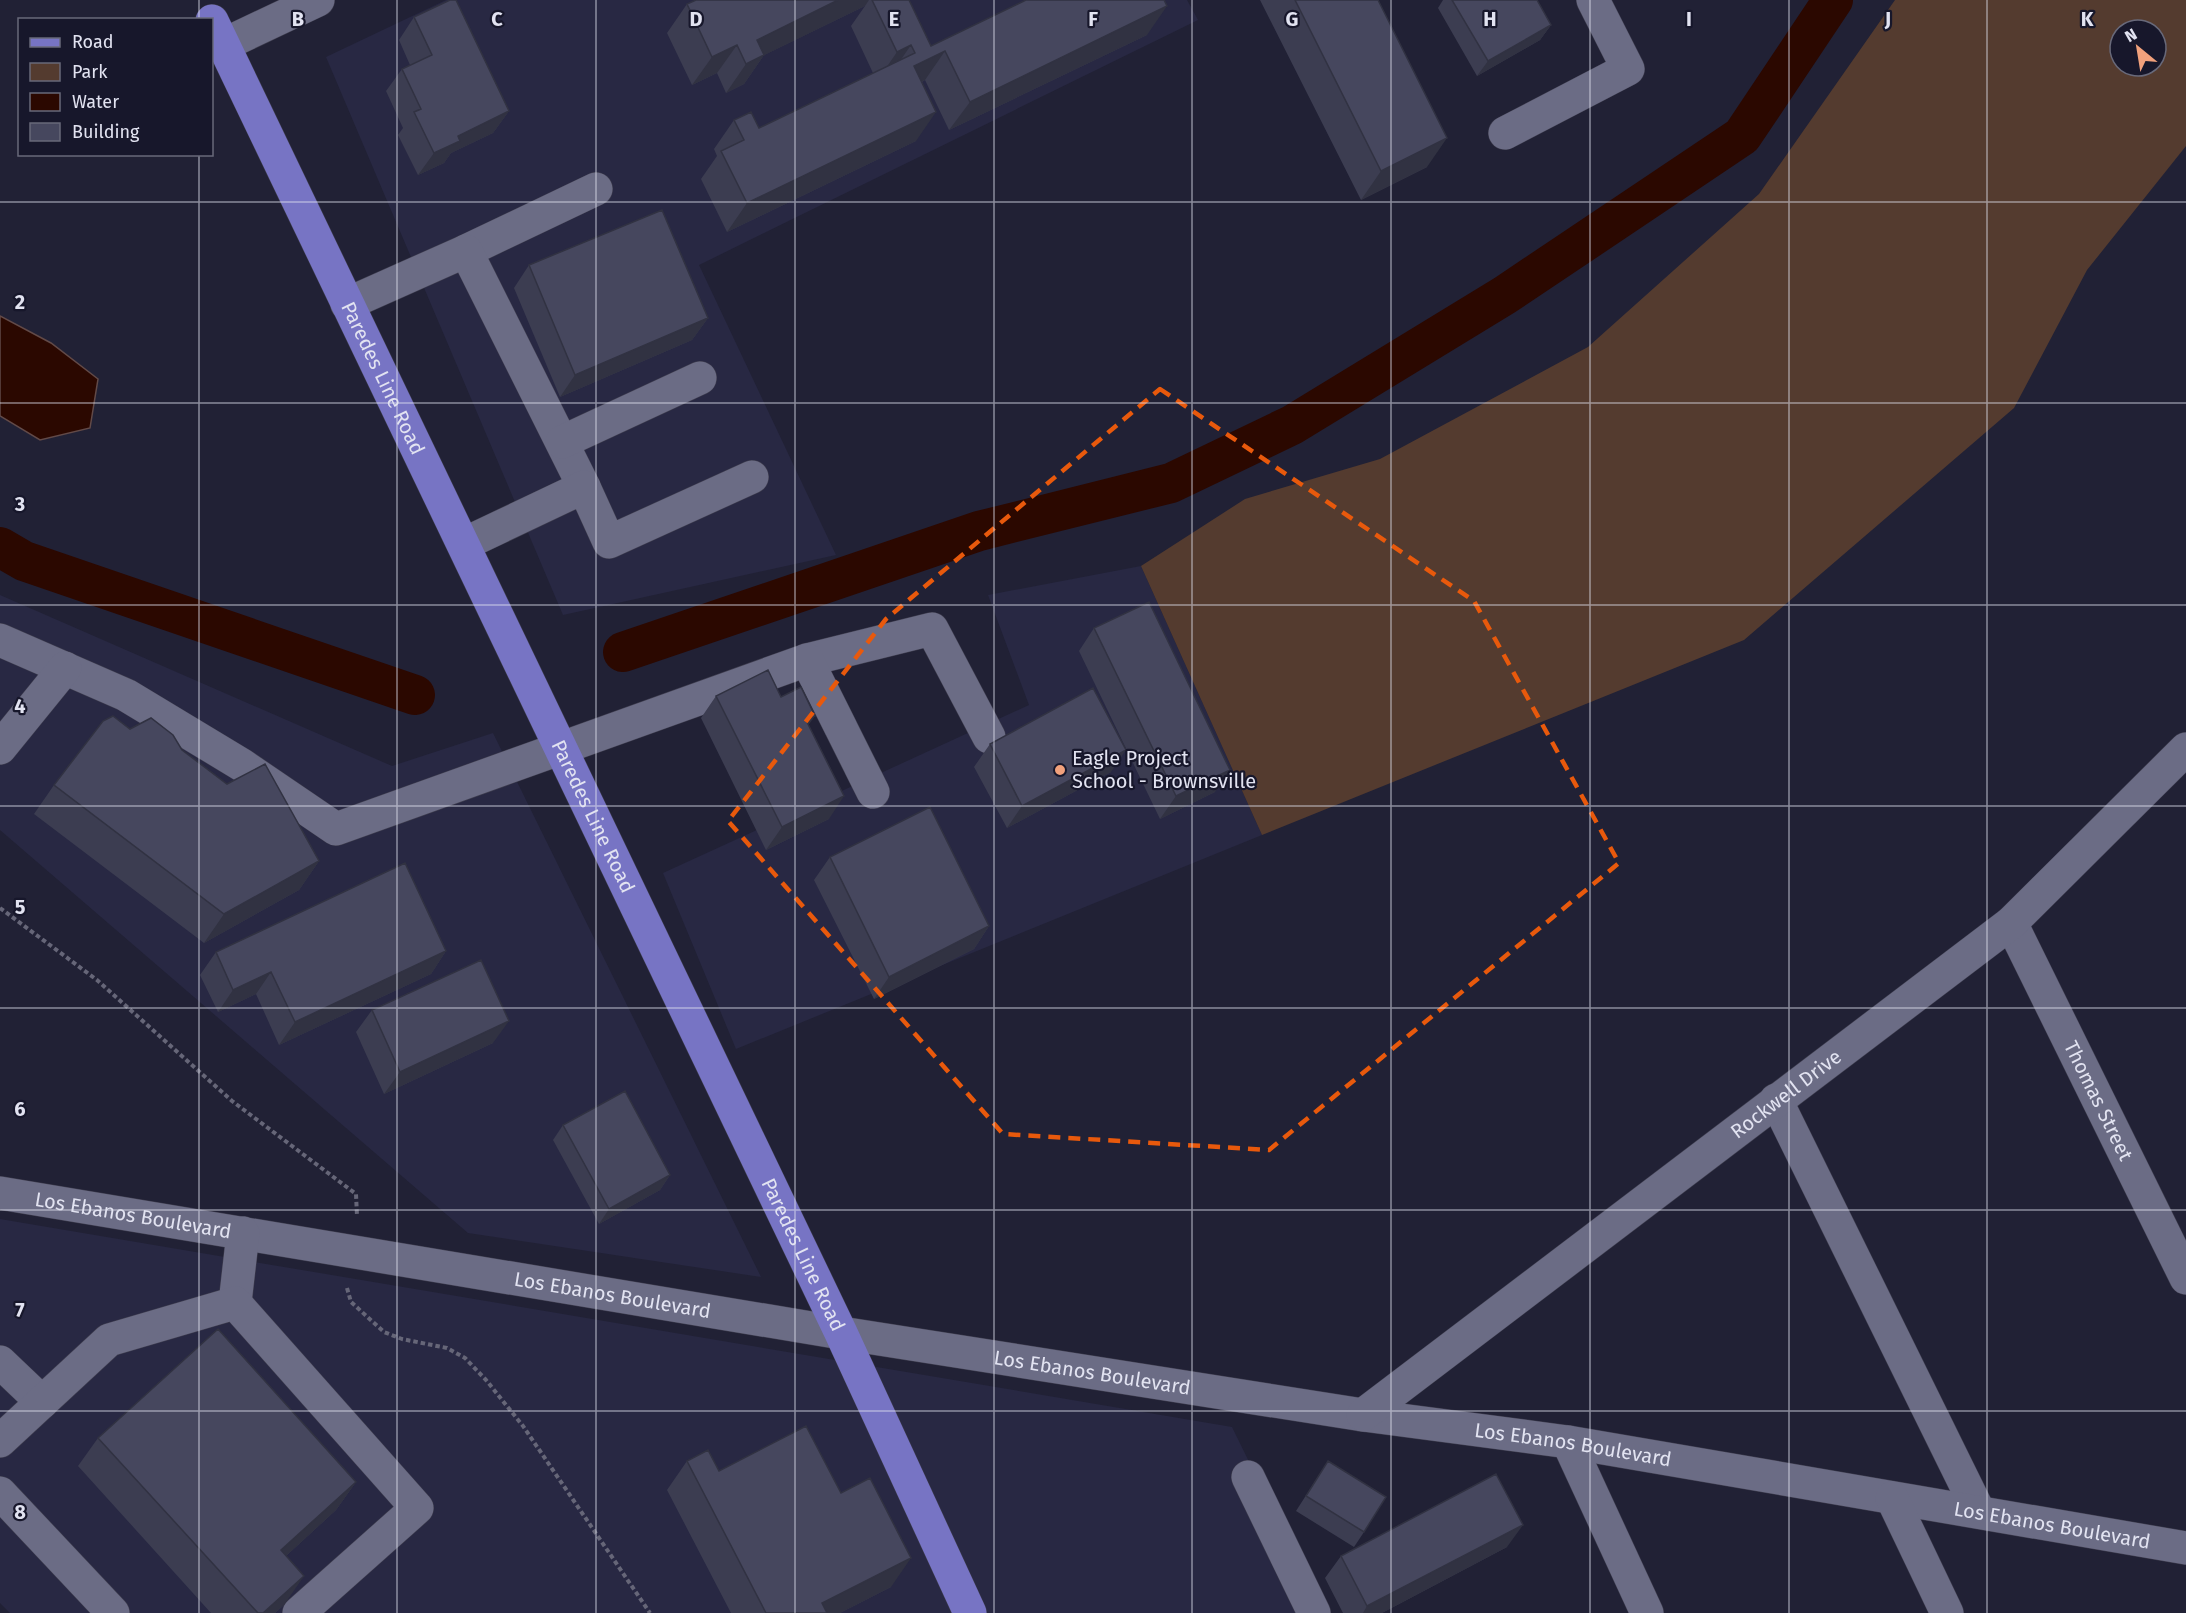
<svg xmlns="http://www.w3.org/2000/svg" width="2186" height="1613" font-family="'Fira Sans',sans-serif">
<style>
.built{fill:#282843}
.green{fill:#543b2f;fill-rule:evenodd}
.water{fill:#2b0800;stroke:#624a48;stroke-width:1.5}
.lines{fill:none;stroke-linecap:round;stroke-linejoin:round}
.canal{stroke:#2b0800;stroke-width:40}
.minor-casing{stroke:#3f3e4f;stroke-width:34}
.major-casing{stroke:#3f3e4f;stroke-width:34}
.path{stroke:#666678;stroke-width:4;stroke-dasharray:4.5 3;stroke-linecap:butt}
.minor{stroke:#6b6c85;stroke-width:33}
.major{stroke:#7774c4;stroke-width:33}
.wall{fill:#3c3d51}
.shaded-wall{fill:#313242}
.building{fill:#46475e;stroke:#313242;stroke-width:1.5}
.marked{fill:none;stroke:#e8590c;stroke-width:4.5;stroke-dasharray:12 8;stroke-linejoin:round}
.grid{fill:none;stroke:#e2e3f1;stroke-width:1.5;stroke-opacity:0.55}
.poi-dot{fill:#f1a17c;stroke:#17172b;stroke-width:2}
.labels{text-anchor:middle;stroke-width:4.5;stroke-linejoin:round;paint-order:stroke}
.street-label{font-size:20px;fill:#e2e3f1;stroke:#17172b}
.poi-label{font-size:20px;fill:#e2e3f1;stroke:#17172b;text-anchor:start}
.grid-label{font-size:20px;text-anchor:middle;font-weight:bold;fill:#e2e3f1;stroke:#17172b;stroke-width:4.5;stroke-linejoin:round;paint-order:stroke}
</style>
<rect width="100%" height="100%" fill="#212135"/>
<!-- built -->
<path class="built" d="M446,0H1187L1198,20L699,265L836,555L563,615L326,57Z
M1141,566L1262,835L736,1049L663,873L1029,705L988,595Z
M0,595L392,766L493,733L761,1277L468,1233L0,830Z
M0,1219L1232,1427L1323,1613H10L0,1603Z"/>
<!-- green -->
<path class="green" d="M1895,0H2186V146L2087,270L2014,408L1744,640L1262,835L1141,566L1245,499L1380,459L1588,347L1759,194ZM2120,30H2156V66H2120Z"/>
<!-- water -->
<path class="water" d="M0,316L51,343L98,379L90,428L40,440L0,416Z"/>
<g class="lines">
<!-- canal -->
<path class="canal" d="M0,547L24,561L415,695
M623,652L979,531L1171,483L1292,425L1505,295L1742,136L1833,0"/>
<defs>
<g id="minor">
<path d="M223,45L318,0"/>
<path d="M1505,133L1628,69L1593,0"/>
<path d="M466,251L596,189"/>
<path d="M347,304L466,251L584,487"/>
<path d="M562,442L700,378"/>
<path d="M464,544L584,487L609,542L752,477"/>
<path d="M0,640L126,695L242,765L336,829L807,660L932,629L989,737"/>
<path d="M807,660L873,792"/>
<path d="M0,748L65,668"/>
<path id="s1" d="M2011,923L2186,1278"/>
<path d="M1776,1100L1979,1512"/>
<path id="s2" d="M0,1193L841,1333L1363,1415L1568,1442L2186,1548"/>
<path d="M235,1303L243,1233"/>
<path d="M0,1362L42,1402"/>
<path id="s3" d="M1363,1415L2011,923L2186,749"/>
<path d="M0,1441L109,1340L235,1303L417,1508L299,1613"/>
<path d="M1568,1442L1647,1613"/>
<path d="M1248,1477L1314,1613"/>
<path d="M0,1493L113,1613"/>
<path d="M1892,1498L1947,1613"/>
</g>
<g id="major">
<path id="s4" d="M212,21L841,1333L970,1613"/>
</g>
</defs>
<!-- minor casing -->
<use href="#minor" class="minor-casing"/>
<!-- major casing -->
<use href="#major" class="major-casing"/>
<!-- path -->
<path class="path" d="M0,908L97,980L232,1101L356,1194L357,1216
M347,1288L351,1302L384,1332L402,1339L447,1348L465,1358L486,1380L523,1426L650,1613"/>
<!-- minor -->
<use href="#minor" class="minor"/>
<!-- major -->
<use href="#major" class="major"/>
</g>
<!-- wall -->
<path class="wall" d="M696,0H909L931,46L1147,35L949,130L925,80L922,82L916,141L727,232L701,179L717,156L714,149L734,120L759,128L873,73L851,26L865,6L764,55L744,84L726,93L717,73L692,85L667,33L687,4Z
M1260,0H1378L1427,167L1361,200Z
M1443,0H1537L1551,25L1540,40L1477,76L1438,8Z
M414,17L509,111L493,133L451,153L444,163L418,175L398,135L403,128L386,91L402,69L410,65L399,40Z
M529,265L708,318L692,340L560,397L514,288Z
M1094,628L1215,792L1160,819L1079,651Z
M716,696L781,697L809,725L829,819L766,850L701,718Z
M130,729L182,750L319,861L299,890L204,943L34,814L54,785Z
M990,744L1111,772L1007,828L974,767Z
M830,857L989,926L974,949L874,999L814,880Z
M446,951L431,974L279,1045L256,994L218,1012L200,975L216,952Z
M372,1010L493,1043L384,1094L356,1032Z
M563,1125L670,1175L660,1190L599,1224L553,1140Z
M98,1438L356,1482L336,1510L286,1556L284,1605L275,1613H211L78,1466Z
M687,1461L719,1471L891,1587L840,1613H731L667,1490Z
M1328,1461L1364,1532L1354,1547L1296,1511Z
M1507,1547L1382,1613H1343L1325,1578L1341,1556Z"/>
<!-- shaded-wall -->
<path class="shaded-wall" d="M838,0H869L865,6L746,64L757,40Z
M1167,6L1147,35L949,130L970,102Z
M1551,25L1540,40L1477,76L1488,61Z
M737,45L717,73L692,85L712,57Z
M911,45L891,74L877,81L897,52Z
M945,51L925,80L894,95L914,66Z
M764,55L744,84L726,93L746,64Z
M509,111L493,133L451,153L444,163L418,175L434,153L458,136Z
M936,112L916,141L727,232L747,203Z
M1447,138L1427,167L1361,200L1381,171Z
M708,318L692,340L560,397L575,375Z
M815,716L799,738L806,720Z
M1126,750L1111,772L1007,828L1022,806Z
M1230,770L1215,792L1160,819L1176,796Z
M844,796L829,819L766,850L782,827Z
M319,861L299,890L204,943L224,914Z
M989,926L974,949L874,999L889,977Z
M446,951L431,974L279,1045L295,1022Z
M271,972L256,994L218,1012L233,990Z
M509,1021L493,1043L384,1094L400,1072Z
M670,1175L660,1190L599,1224L609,1209Z
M356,1482L336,1510L261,1579L281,1550Z
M1523,1525L1507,1547L1382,1613H1363L1367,1606Z
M911,1558L891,1587L840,1613H816L822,1603Z
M304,1576L284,1605L275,1613H263Z"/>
<!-- building -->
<path class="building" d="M450,0H456L509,111L458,136L460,141L434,153L414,112L421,109L402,69L432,55L414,17Z
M696,0H838L757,40L764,55L746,64L737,45L712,57L687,4Z
M872,0H909L931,46L1026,0H1164L1167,6L970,102L945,51L914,66L936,112L747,203L721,151L744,140L734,120L751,112L759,128L915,53L911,45L897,52Z
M1295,0H1378L1447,138L1381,171Z
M1452,0H1537L1551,25L1488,61Z
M662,210L708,318L575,375L529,265Z
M1149,602L1230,770L1176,796L1094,628Z
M768,670L781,697L801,687L815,716L806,720L844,796L782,827L716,696Z
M1093,688L1126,750L1022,806L990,744Z
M113,716L130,729L151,718L173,735L182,750L227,784L265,764L319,861L224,914L54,785L103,721Z
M930,807L989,926L889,977L830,857Z
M405,863L446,951L295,1022L271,972L233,990L216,952Z
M481,960L509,1021L400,1072L372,1010Z
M625,1091L670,1175L609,1209L563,1125Z
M218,1329L356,1482L281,1550L304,1576L263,1613H258L98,1438Z
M806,1426L841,1493L870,1478L911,1558L822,1603L827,1613H766L687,1461L708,1450L719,1471Z
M1328,1461L1386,1497L1364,1532L1306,1496Z
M1496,1474L1523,1525L1367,1606L1341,1556Z"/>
<!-- marked area -->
<path class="marked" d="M1160,389L1474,601L1619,863L1269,1150L1003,1134L728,821L886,619Z"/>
<!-- grid -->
<path class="grid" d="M199,0V20M397,0V1613M596,0V1613M795,0V1613M994,0V1613M1192,0V1613M1391,0V1613M1590,0V1613M1789,0V1613M1987,0V1613M199,154V1613M0,202H2186M0,403H2186M0,605H2186M0,806H2186M0,1008H2186M0,1210H2186M0,1411H2186"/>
<!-- markers -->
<circle class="poi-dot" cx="1060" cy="770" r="6"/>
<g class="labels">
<!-- street labels -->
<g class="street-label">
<text dy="7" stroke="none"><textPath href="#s4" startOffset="396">Paredes Line Road</textPath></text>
<text dy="7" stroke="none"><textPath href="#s4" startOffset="882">Paredes Line Road</textPath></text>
<text dy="7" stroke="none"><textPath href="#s3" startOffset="531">Rockwell Drive</textPath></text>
<text dy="7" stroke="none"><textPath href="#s1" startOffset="198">Thomas Street</textPath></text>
<text dy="7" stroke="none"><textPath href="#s2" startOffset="135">Los Ebanos Boulevard</textPath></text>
<text dy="7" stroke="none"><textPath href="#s4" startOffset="1368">Paredes Line Road</textPath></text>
<text dy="7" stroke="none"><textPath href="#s2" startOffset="621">Los Ebanos Boulevard</textPath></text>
<text dy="7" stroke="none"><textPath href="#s2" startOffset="1107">Los Ebanos Boulevard</textPath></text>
<text dy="7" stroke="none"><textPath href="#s2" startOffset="1593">Los Ebanos Boulevard</textPath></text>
<text dy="7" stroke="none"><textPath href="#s2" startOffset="2079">Los Ebanos Boulevard</textPath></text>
</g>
<!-- poi labels -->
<g class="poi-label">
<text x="1072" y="765">Eagle Project<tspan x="1072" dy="23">School - Brownsville</tspan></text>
</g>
</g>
<g class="grid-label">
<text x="298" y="26">B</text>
<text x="497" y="26">C</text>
<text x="696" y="26">D</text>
<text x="894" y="26">E</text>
<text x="1093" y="26">F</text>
<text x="1292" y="26">G</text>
<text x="1490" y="26">H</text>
<text x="1689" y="26">I</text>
<text x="1888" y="26">J</text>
<text x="2087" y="26">K</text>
<text x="20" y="309">2</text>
<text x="20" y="511">3</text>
<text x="20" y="713">4</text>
<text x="20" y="914">5</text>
<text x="20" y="1116">6</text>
<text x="20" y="1317">7</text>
<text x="20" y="1519">8</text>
</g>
<!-- legend -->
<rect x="18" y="18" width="195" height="138" fill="#17172b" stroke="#68697a" stroke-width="1.5"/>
<rect x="30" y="38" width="30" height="9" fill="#7774c4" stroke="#68697a" stroke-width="1.5"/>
<text x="72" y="48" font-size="18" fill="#e2e3f1">Road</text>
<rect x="30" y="63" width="30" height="18" fill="#543b2f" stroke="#68697a" stroke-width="1.5"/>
<text x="72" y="78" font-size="18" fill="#e2e3f1">Park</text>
<rect x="30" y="93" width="30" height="18" fill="#2b0800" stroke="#68697a" stroke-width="1.5"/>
<text x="72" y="108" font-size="18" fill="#e2e3f1">Water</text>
<rect x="30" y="123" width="30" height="18" fill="#46475e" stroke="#68697a" stroke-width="1.5"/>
<text x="72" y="138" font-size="18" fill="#e2e3f1">Building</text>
<!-- north arrow -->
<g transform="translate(2138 48) rotate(330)"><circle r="28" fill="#17172b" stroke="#68697a" stroke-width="1.5"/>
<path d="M0-4.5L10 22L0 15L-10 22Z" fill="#f1a17c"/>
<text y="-9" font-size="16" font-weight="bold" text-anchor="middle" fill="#e2e3f1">N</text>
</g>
</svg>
